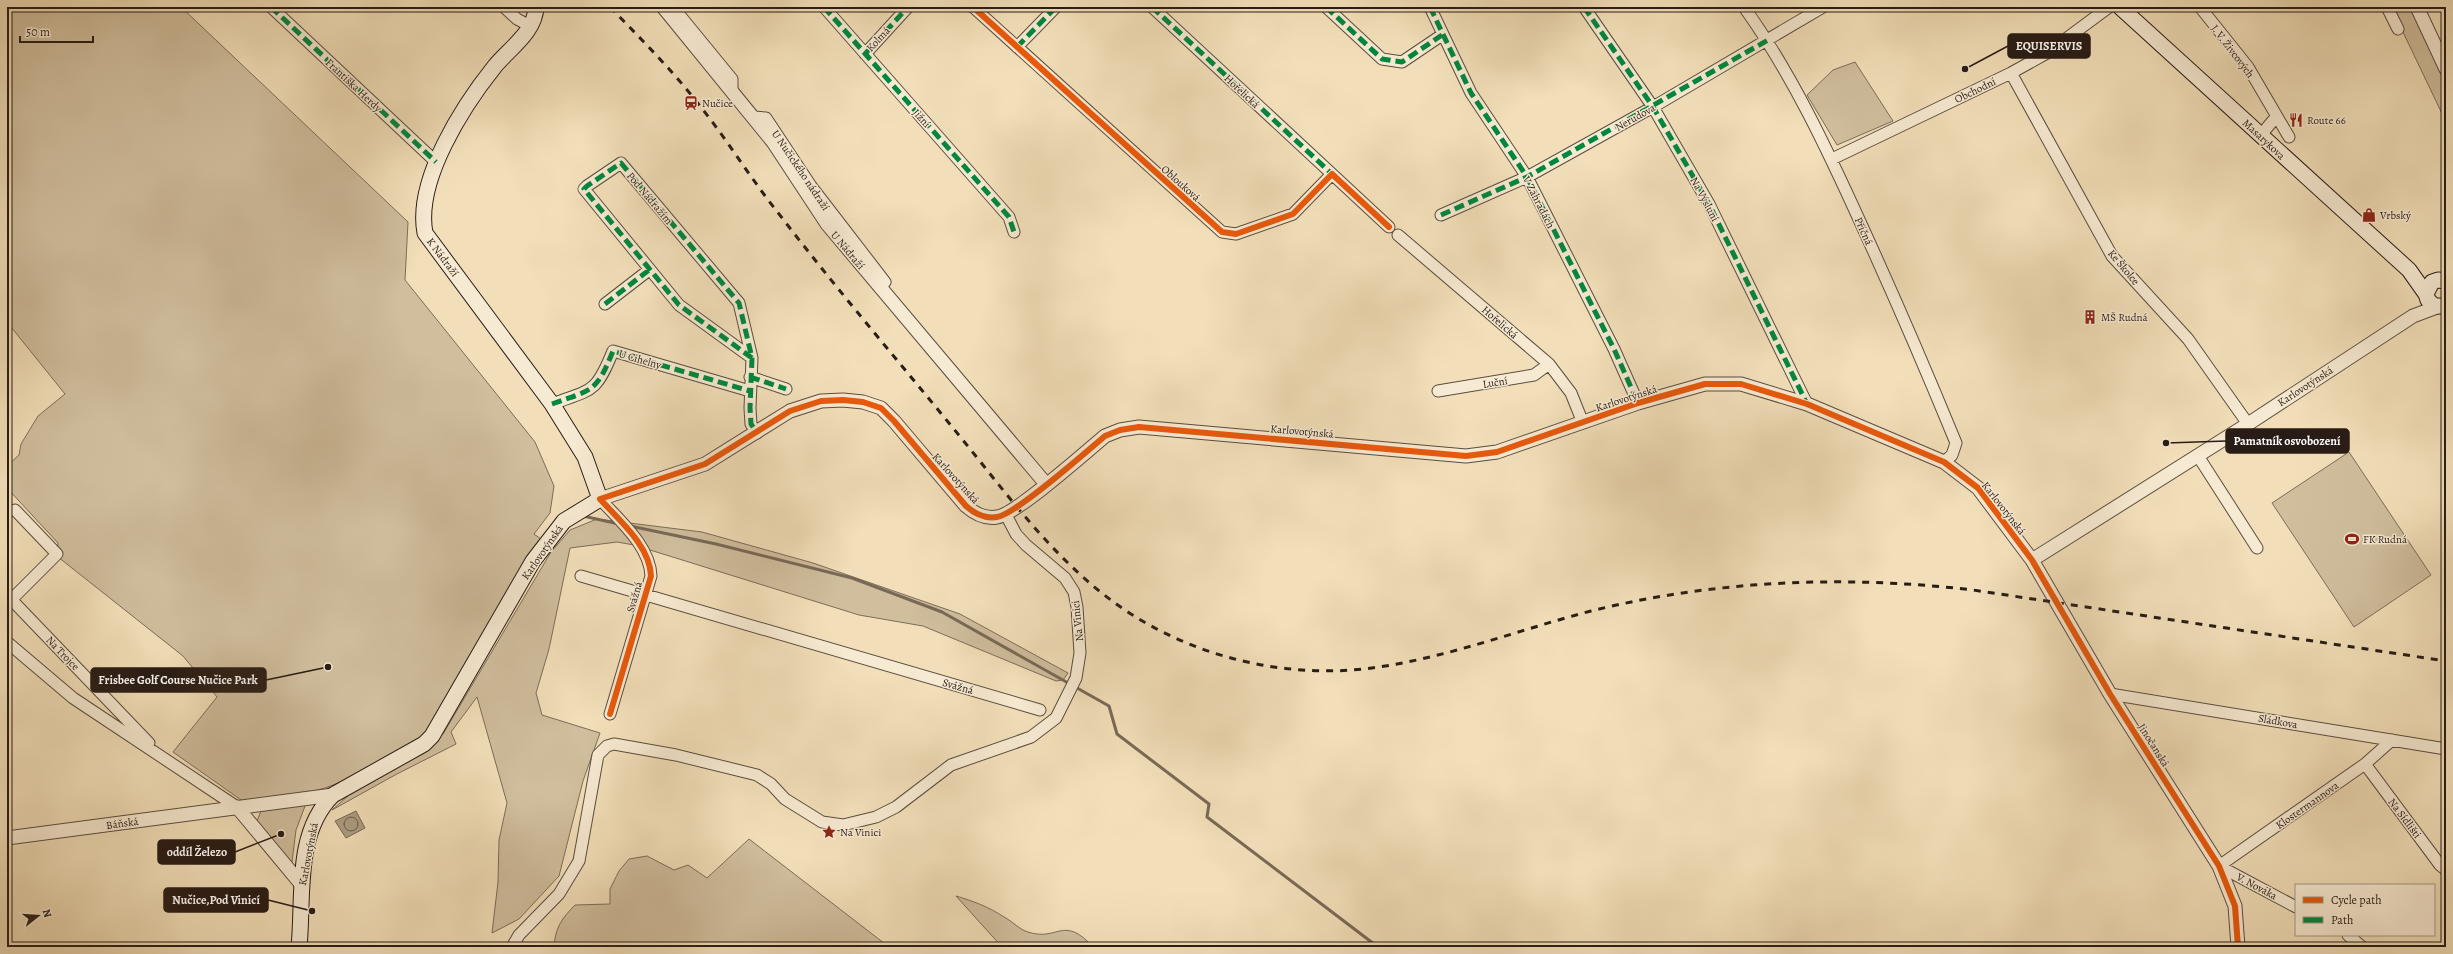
<svg xmlns="http://www.w3.org/2000/svg" width="2453" height="954" font-family="Alegreya,serif">
<style>
.green{fill:#d0be9d;stroke:#7c6d5a}
.water{fill:#ad9d82;stroke:#786957}
.lines{fill:none;stroke-linecap:round;stroke-linejoin:round}
.shore{stroke:#6a5c4c;stroke-width:1}
.stream{stroke:#786957;stroke-width:3}
.minor-casing{stroke:#5a4d3f;stroke-width:13}
.tertiary-casing{stroke:#5a4d3f;stroke-width:15}
.secondary-casing{stroke:#281c16;stroke-width:17}
.minor{stroke:#f7ead2;stroke-width:11}
.tertiary{stroke:#f7ead2;stroke-width:13}
.secondary{stroke:#f7ead2;stroke-width:15}
.rail{stroke:#281c16;stroke-width:3;stroke-dasharray:7 7;stroke-linecap:butt}
.quiet{stroke:#00873e;stroke-width:5;stroke-dasharray:10 5;stroke-linecap:butt}
.cycleway-casing{stroke:#f7ead2;stroke-width:8}
.cycleway{stroke:#e8590c;stroke-width:6}
.labels{text-anchor:middle;stroke-width:3;stroke-linejoin:round;paint-order:stroke}
.street-label{font-size:11px;fill:#281c16;stroke:#f7ead2}
.poi-label{font-size:11px;fill:#281c16;stroke:#f7ead2;text-anchor:start}
.leader{fill:none;stroke:#281c16;stroke-width:1.5}
.callout-dot{fill:#281c16;stroke:#f7ead2;stroke-width:1.5}
.callout{fill:#281c16;stroke:#281c16;stroke-width:1.5}
.callout-label{font-size:12px;text-anchor:middle;font-weight:bold;fill:#fff}
</style>
<rect width="100%" height="100%" fill="#f2dfb9"/>
<filter id="stains"><feTurbulence type="fractalNoise" baseFrequency=".005" numOctaves="4"/><feColorMatrix values="0 0 0 0 .2 0 0 0 0 .09 0 0 0 0 .02 0 0 0 .5 -.17"/></filter>
<radialGradient id="worn" r=".72"><stop offset=".6" stop-color="#630" stop-opacity="0"/><stop offset="1" stop-color="#630" stop-opacity=".3"/></radialGradient>
<!-- green -->
<path class="green" d="M7,7H181L408,222L405,280L535,442L554,486L550,513L534,534L541,539L425,734C405,751 351,779 325,788C300,796 270,798 244,802L173,752L217,697L183,656L58,557V543L7,488V466L19,455L21,444L38,416L65,394L7,322Z
M2391,7H2413L2446,78V122Z
M1855,62L1893,121L1837,145L1807,95L1833,70Z
M2349,452L2431,575L2354,627L2272,503Z
M597,519L702,532L813,563L960,614L1068,673L1063,680L1056,681L923,626L859,615L634,545L617,542L570,548L549,649L536,693L542,715L600,733L583,781L559,876L519,919L492,933L498,882L499,840L507,803L477,697L451,732L456,744L395,775L332,810L357,788L429,748L443,734L551,552L570,530Z
M303,805L305,806L296,830L292,862L290,864L257,821L261,811Z
M749,839L889,947H554C555,928 562,918 575,905L610,904V889L619,871L629,859L647,856L674,870L688,865L707,878Z
M956,896C973,901 989,907 1004,917C1012,921 1020,930 1028,932C1058,942 1063,914 1093,947H1002Z"/>
<!-- water -->
<path class="water" d="M356,811L365,828L346,838L335,821Z"/>
<g class="lines">
<!-- shore -->
<path class="shore" d="M344 824a7 7 0 1 1 14 0a7 7 0 1 1-14 0Z"/>
<!-- stream -->
<path class="stream" d="M583,516L619,524
M630,526L716,544L852,578L905,598L942,612L1109,706L1117,734L1209,804L1207,817L1378,947"/>
<defs>
<path id="minor" d="M271,7L436,162
M504,7L517,19L530,26
M673,7L732,79V91
M824,7L1009,217L1014,232
M973,7L1222,232L1236,234L1293,214L1332,174L1389,227
M1152,7L1332,174
M1326,7L1382,59L1402,62L1442,35
M1430,7L1471,93L1527,177L1614,349L1638,403
M1584,7L1653,107L1709,204L1807,404
M1744,7C1792,74 1828,151 1862,226C1895,298 1926,370 1956,443L1952,455L1944,462
M2200,7L2248,67L2289,137
M2387,7L2398,29
M1017,47L1056,7
M865,54L908,7
M2011,73L2112,256L2188,339L2248,424
M753,117L766,118L811,186L885,282L880,288
M2260,136L2276,117
M1832,159L2011,73L2047,53L2109,7
M1441,215L1527,177L1653,107L1823,7
M1398,235L1549,364L1571,393L1583,423
M605,304L649,270
M752,358L679,305L584,189L587,186L621,163L739,303L752,358L750,408L751,424L757,433
M750,377L786,389
M1438,391L1534,375L1549,364
M552,404C593,389 596,393 613,351L750,391
M2198,456L2257,548
M600,499C619,520 650,546 651,576L610,714
M581,576L1040,710
M7,595L149,743
M12,599L57,554L15,510
M7,642L73,698L237,807
M2110,694L2446,749
M2365,764L2440,865L2446,870
M2296,907L2219,866L2365,764L2392,740
M2348,935L2362,947
M512,947L519,935L559,894L579,861L598,755L607,746L614,744L676,755L757,775L771,784L785,799L822,822L843,825L876,817L896,807L951,765L1031,737L1056,718L1076,678L1080,653L1077,607L1074,592L1065,578L1026,545L1016,534L1006,515"/>
<path id="tertiary" d="M663,7L773,142L827,224L1046,484
M2417,7L2446,69
M600,499L705,464L790,411L821,401L843,400L863,402L881,408L894,421L966,506C975,514 985,519 997,517C1015,515 1086,452 1105,436L1120,430L1139,427L1466,456L1497,452L1638,403L1705,384H1741L1807,404L1944,462L1978,488L2032,560L2110,694L2219,866L2235,906L2238,947
M2032,560L2248,424L2413,316L2437,307
M237,807L301,884
M7,838L333,795"/>
<path id="secondary" d="M2120,7L2409,270L2426,294
M2446,281L2438,280L2432,282L2426,294L2428,300L2434,306H2446
M299,947C304,897 294,833 333,795L424,744L432,736L533,561L564,521L600,499L585,457L552,404L425,233C415,180 463,106 495,66C510,48 535,32 536,7"/>
</defs>
<!-- minor casing -->
<use href="#minor" class="minor-casing"/>
<!-- tertiary casing -->
<use href="#tertiary" class="tertiary-casing"/>
<!-- secondary casing -->
<use href="#secondary" class="secondary-casing"/>
<!-- minor -->
<use href="#minor" class="minor"/>
<!-- tertiary -->
<use href="#tertiary" class="tertiary"/>
<!-- secondary -->
<use href="#secondary" class="secondary"/>
<!-- rail -->
<path class="rail" d="M610,7C641,39 673,71 700,106C728,141 751,179 779,214C835,287 895,357 953,428C1006,492 1055,563 1125,610C1196,658 1287,679 1372,668C1447,658 1518,630 1591,611C1716,580 1845,575 1973,590L2446,661"/>
<!-- quiet -->
<path class="quiet" d="M271,7L436,162
M824,7L1009,217L1014,232
M1152,7L1332,174
M1326,7L1382,59L1402,62L1442,35
M1430,7L1471,93L1527,177L1614,349L1638,403
M1584,7L1653,107L1709,204L1807,404
M1017,47L1056,7
M865,54L908,7
M1441,215L1527,177L1768,40
M605,304L649,270
M752,358L679,305L584,189L587,186L621,163L739,303L752,358L750,408L751,424L757,433
M750,377L786,389
M552,404C593,389 596,393 613,351L750,391"/>
<defs>
<path id="cycleway" d="M973,7L1222,232L1236,234L1293,214L1332,174L1389,227
M610,714L651,576C650,546 619,520 600,499L705,464L790,411L821,401L843,400L863,402L881,408L894,421L966,506C975,514 985,519 997,517C1015,515 1086,452 1105,436L1120,430L1139,427L1466,456L1497,452L1638,403L1705,384H1741L1807,404L1944,462L1978,488L2032,560L2110,694L2219,866L2235,906L2238,947"/>
</defs>
<!-- cycleway casing -->
<use href="#cycleway" class="cycleway-casing"/>
<!-- cycleway -->
<use href="#cycleway" class="cycleway"/>
</g>
<!-- icons -->
<defs>
<symbol id="station-bare" viewBox="-9 -9 18 18"><path d="M-3-6H3Q5-6 5-4V2Q5 4 3 4L4.5 6H3L1.5 4h-3L-3 6H-4.5L-3 4Q-5 4-5 2V-4Q-5-6-3-6ZM-3.5-4v3h7v-3ZM-3.5 1v1.5H-2V1ZM2 1v1.5H3.5V1Z" fill="#8f2418" stroke="#f7ead2" stroke-width="2.5" paint-order="stroke"/></symbol>
<symbol id="restaurant-bare" viewBox="-9 -9 18 18"><path d="M-5-6h1v4h1v-4h1v4h1v-4h1v5L-1.5 .5V6h-2V.5L-5-1ZM5-6V6H3V1.5H1.5Q1.5-4 5-6Z" fill="#8f2418" stroke="#f7ead2" stroke-width="2.5" paint-order="stroke"/></symbol>
<symbol id="shop-bare" viewBox="-9 -9 18 18"><path d="M-5-2.5h2.3a2.7 3.5 0 0 1 5.4 0H5L5.5 6h-11ZM-1.5-2.5h3a1.5 2.3 0 0 0-3 0Z" fill="#8f2418" stroke="#f7ead2" stroke-width="2.5" paint-order="stroke"/></symbol>
<symbol id="building-bare" viewBox="-9 -9 18 18"><path d="M-4-6H4V6H1V3H-1V6H-4ZM-2.5-4.3h1.7v1.8h-1.7ZM.8-4.3h1.7v1.8H.8ZM-2.5-1h1.7V.8h-1.7ZM.8-1h1.7V.8H.8Z" fill="#8f2418" stroke="#f7ead2" stroke-width="2.5" paint-order="stroke"/></symbol>
<symbol id="stadium-bare" viewBox="-9 -9 18 18"><path d="M0-5a6.5 5 0 1 0 0 10a6.5 5 0 1 0 0-10ZM-3.5-1.8h7v3.6h-7Z" fill="#8f2418" stroke="#f7ead2" stroke-width="2.5" paint-order="stroke"/></symbol>
<symbol id="sight-bare" viewBox="-9 -9 18 18"><path d="M0-6L1.8-2.2L6-1.7L2.9 1.2L3.7 5.4L0 3.3L-3.7 5.4L-2.9 1.2L-6-1.7L-1.8-2.2Z" fill="#8f2418" stroke="#f7ead2" stroke-width="2.5" paint-order="stroke"/></symbol>
</defs>
<g fill-rule="evenodd">
<use href="#station-bare" x="681" y="93" width="20" height="20"/>
<use href="#restaurant-bare" x="2286" y="110" width="20" height="20"/>
<use href="#shop-bare" x="2359" y="205" width="20" height="20"/>
<use href="#building-bare" x="2080" y="307" width="20" height="20"/>
<use href="#stadium-bare" x="2342" y="529" width="20" height="20"/>
<use href="#sight-bare" x="819" y="822" width="20" height="20"/>
</g>
<g class="labels">
<!-- street labels -->
<g class="street-label">
<text transform="translate(878 39) rotate(-47)" y="4">Kolmá</text>
<text transform="translate(2233 51) rotate(53)" y="4">J. V. Živcových</text>
<text transform="translate(354 85) rotate(43)" y="4">Františka Herdy</text>
<text transform="translate(1975 90) rotate(-26)" y="4">Obchodní</text>
<text transform="translate(1242 91) rotate(43)" y="4">Hořelická</text>
<text transform="translate(1635 117) rotate(-29)" y="4">Nerudova</text>
<text transform="translate(922 118) rotate(48)" y="4">Jižní</text>
<text transform="translate(2264 139) rotate(43)" y="4">Masarykova</text>
<text transform="translate(801 170) rotate(56)" y="4">U Nučického nádraží</text>
<text transform="translate(1181 183) rotate(42)" y="4">Oblouková</text>
<text transform="translate(650 198) rotate(50)" y="4">Pod Nádražím</text>
<text transform="translate(1705 199) rotate(62)" y="4">Na Výsluní</text>
<text transform="translate(1539 202) rotate(63)" y="4">V Zahradách</text>
<text transform="translate(1864 231) rotate(66)" y="4">Příčná</text>
<text transform="translate(848 250) rotate(50)" y="4">U Nádraží</text>
<text transform="translate(443 257) rotate(53)" y="4">K Nádraží</text>
<text transform="translate(2124 267) rotate(50)" y="4">Ke Školce</text>
<text transform="translate(1500 322) rotate(41)" y="4">Hořelická</text>
<text transform="translate(640 359) rotate(16)" y="4">U Cihelny</text>
<text transform="translate(1495 382) rotate(-9)" y="4">Luční</text>
<text transform="translate(2305 386) rotate(-33)" y="4">Karlovotýnská</text>
<text transform="translate(1626 398) rotate(-18)" y="4">Karlovotýnská</text>
<text transform="translate(1302 431) rotate(5)" y="4">Karlovotýnská</text>
<text transform="translate(956 478) rotate(48)" y="4">Karlovotýnská</text>
<text transform="translate(2004 508) rotate(52)" y="4">Karlovotýnská</text>
<text transform="translate(542 552) rotate(-55)" y="4">Karlovotýnská</text>
<text transform="translate(634 597) rotate(-74)" y="4">Svážná</text>
<text transform="translate(1077 621) rotate(-96)" y="4">Na Vinici</text>
<text transform="translate(63 653) rotate(46)" y="4">Na Trojce</text>
<text transform="translate(958 686) rotate(16)" y="4">Svážná</text>
<text transform="translate(2278 721) rotate(10)" y="4">Sládkova</text>
<text transform="translate(2154 745) rotate(58)" y="4">Jinočanská</text>
<text transform="translate(2307 805) rotate(-35)" y="4">Klostermannova</text>
<text transform="translate(2405 818) rotate(53)" y="4">Na Sídlišti</text>
<text transform="translate(122 823) rotate(-8)" y="4">Báňská</text>
<text transform="translate(308 854) rotate(-79)" y="4">Karlovotýnská</text>
<text transform="translate(2257 886) rotate(28)" y="4">V. Nováka</text>
</g>
<!-- poi labels -->
<g class="poi-label">
<text x="702" y="107">Nučice</text>
<text x="2307" y="124">Route 66</text>
<text x="2380" y="219">Vrbský</text>
<text x="2101" y="321">MŠ Rudná</text>
<text x="2363" y="543">FK Rudná</text>
<text x="840" y="836">Na Vinici</text>
</g>
</g>
<!-- callouts -->
<path class="leader" d="M1965 69L2008 46M2166 443L2226 441M328 667L266 680M281 834L235 852M312 911L268 900"/>
<g class="callout-dot">
<circle cx="1965" cy="69" r="4"/>
<circle cx="2166" cy="443" r="4"/>
<circle cx="328" cy="667" r="4"/>
<circle cx="281" cy="834" r="4"/>
<circle cx="312" cy="911" r="4"/>
</g>
<g class="callout">
<rect x="2008" y="34" width="82" height="24" rx="4"/>
<rect x="2226" y="429" width="123" height="24" rx="4"/>
<rect x="91" y="668" width="175" height="24" rx="4"/>
<rect x="158" y="840" width="77" height="24" rx="4"/>
<rect x="164" y="888" width="104" height="24" rx="4"/>
</g>
<g class="callout-label">
<text x="2049" y="50">EQUISERVIS</text>
<text x="2287" y="445">Pamatník osvobození</text>
<text x="178" y="684">Frisbee Golf Course Nučice Park</text>
<text x="197" y="856">oddíl Železo</text>
<text x="216" y="904">Nučice,Pod Vinicí</text>
</g>
<!-- margin -->
<rect width="2453" height="954" fill="none" stroke="#f2dfb9" stroke-width="24"/>
<rect x="8" y="8" width="2437" height="938" fill="none" stroke="#281c16" stroke-width="2"/>
<rect x="12" y="12" width="2429" height="930" fill="none" stroke="#281c16"/>
<!-- legend -->
<rect x="2295" y="884" width="140" height="52" fill="#f7ead2" stroke="#a49887"/>
<rect x="2303" y="897" width="20" height="6" fill="#e8590c" stroke="#a49887"/>
<text x="2331" y="904" font-size="12" fill="#281c16">Cycle path</text>
<rect x="2303" y="917" width="20" height="6" fill="#00873e" stroke="#a49887"/>
<text x="2331" y="924" font-size="12" fill="#281c16">Path</text>
<!-- north arrow -->
<g transform="translate(38 916) rotate(73)" stroke="#f7ead2" stroke-width="3" paint-order="stroke">
<path d="M0-3L7 15L0 10L-7 15Z" fill="#281c16"/>
<text y="-6" font-size="11" font-weight="bold" text-anchor="middle" fill="#281c16">N</text>
</g>
<!-- scale -->
<path d="M20 36v6h73v-6" fill="none" stroke="#281c16" stroke-width="2"/>
<text x="26" y="36" font-size="12" fill="#281c16" stroke="#f7ead2" stroke-width="3" paint-order="stroke">50 m</text>
<rect width="100%" height="100%" filter="url(#stains)"/>
<rect width="100%" height="100%" fill="url(#worn)"/>
</svg>
